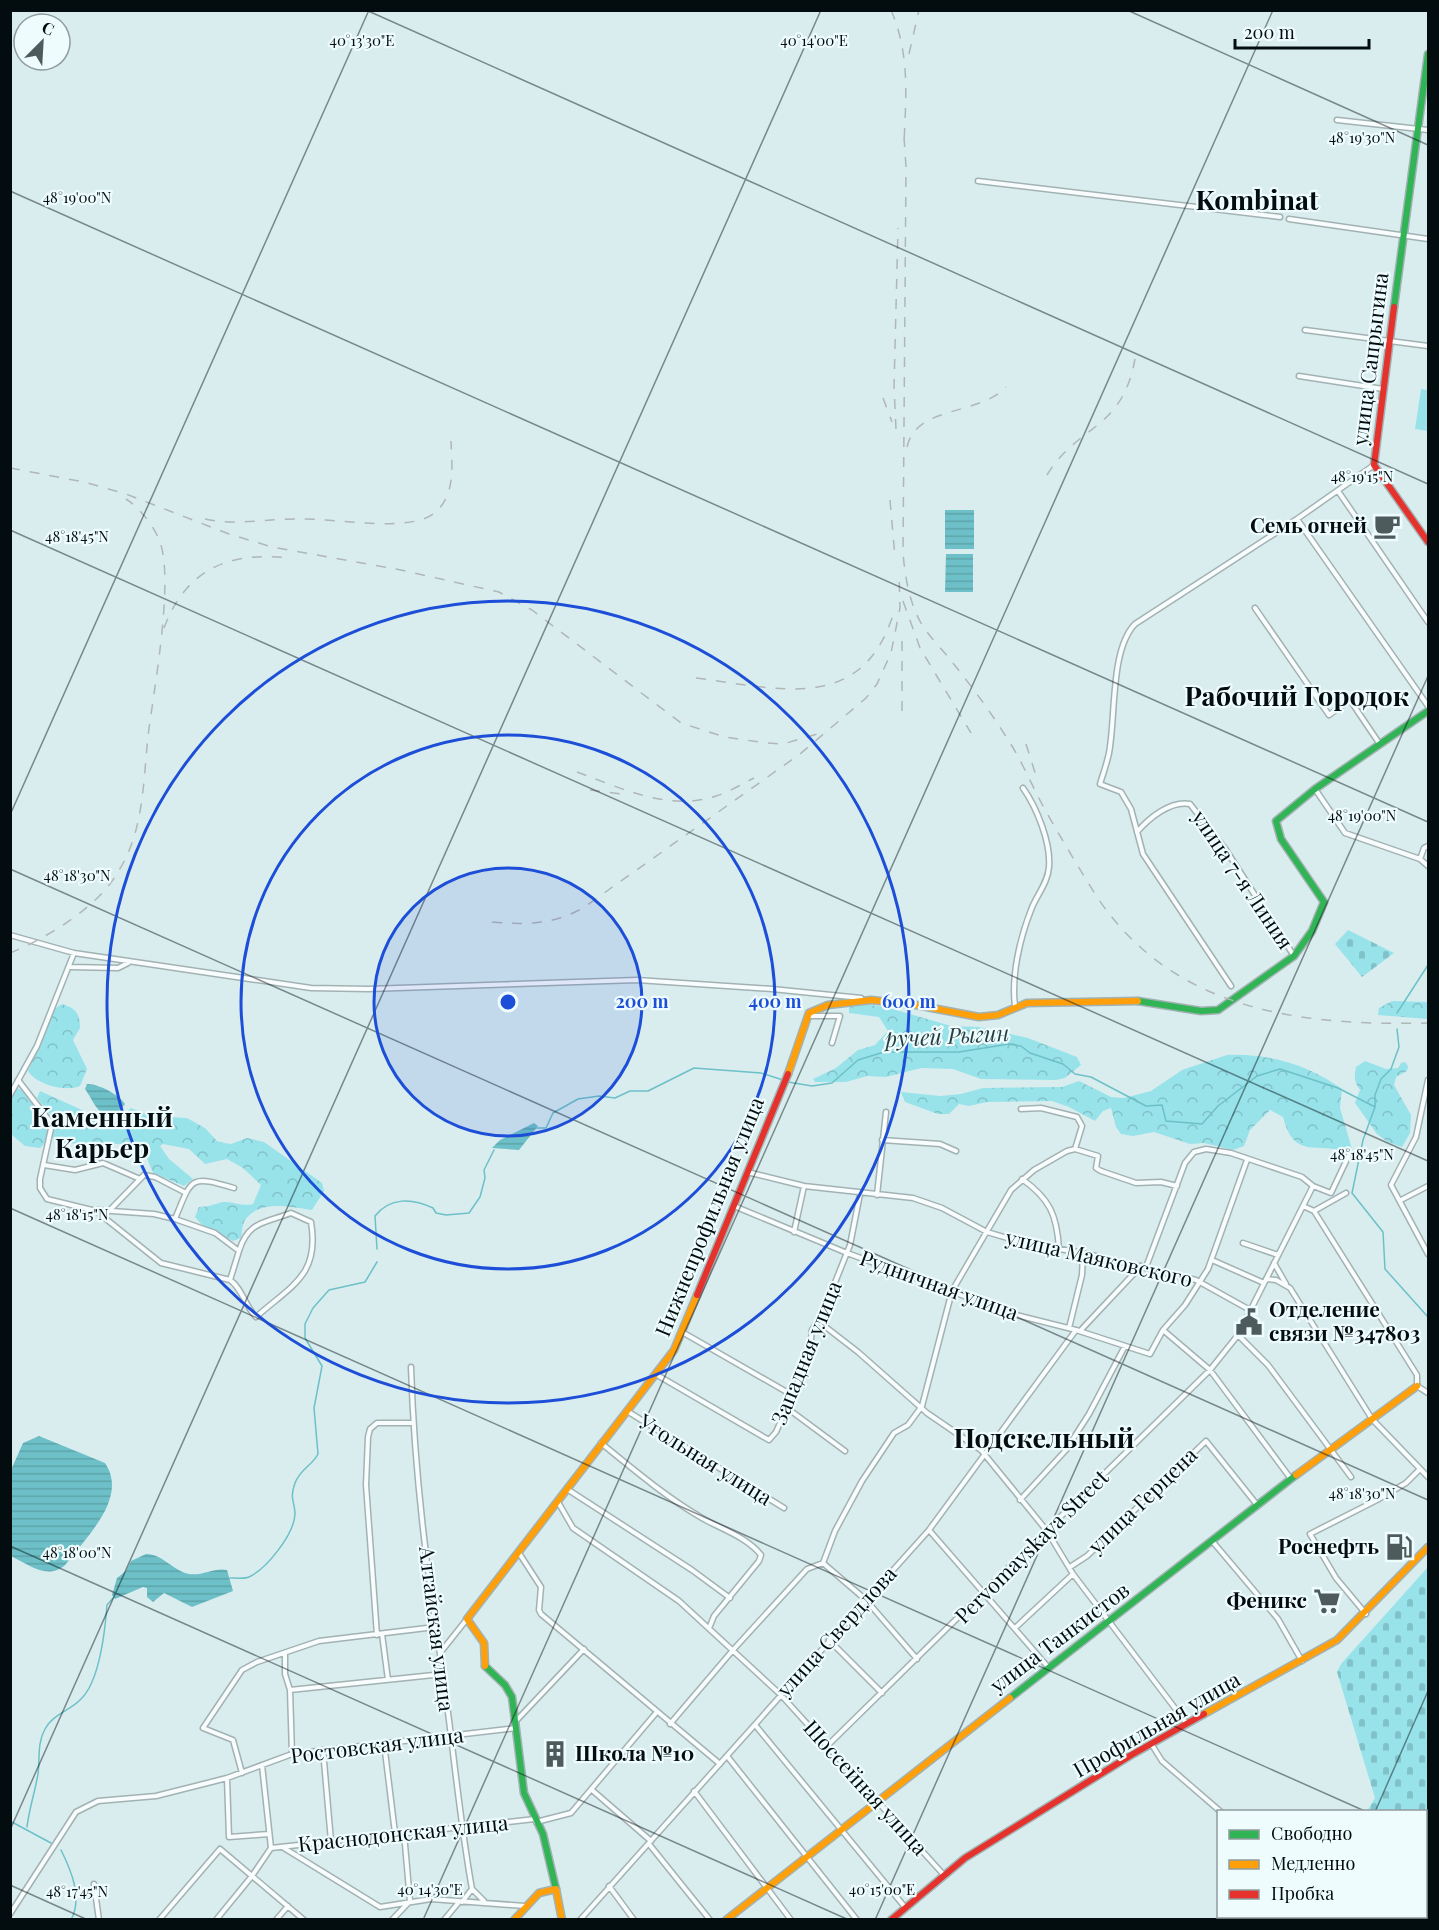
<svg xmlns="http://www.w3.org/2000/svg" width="1439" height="1930" font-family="'Playfair Display',serif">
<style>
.green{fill:#98e2ea}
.forest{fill:url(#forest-crowns)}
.cemetery{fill:url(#cemetery-stones)}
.water{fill:url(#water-rules)}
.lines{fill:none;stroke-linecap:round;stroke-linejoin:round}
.stream{stroke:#6dc0c7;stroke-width:1.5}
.street-casing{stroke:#a2b2b3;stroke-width:7}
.fast-casing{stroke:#a2b2b3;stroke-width:9}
.slow-casing{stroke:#a2b2b3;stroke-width:9}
.jam-casing{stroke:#a2b2b3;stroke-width:9}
.street{stroke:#f9fcfd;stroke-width:4}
.fast{stroke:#30b455;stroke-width:6}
.slow{stroke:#ff9f0a;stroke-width:6}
.jam{stroke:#e5322d;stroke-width:6}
.rail{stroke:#b1b6b7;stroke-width:1.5;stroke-dasharray:10 10;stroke-linecap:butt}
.ticks{fill:none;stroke:#030d0f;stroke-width:1.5;stroke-opacity:0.45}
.ring{fill:none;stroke:#1d4ed8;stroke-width:3}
.labels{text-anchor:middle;stroke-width:4.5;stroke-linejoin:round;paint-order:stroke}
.street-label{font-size:21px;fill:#030d0f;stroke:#eefcfe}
.poi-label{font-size:21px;font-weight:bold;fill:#030d0f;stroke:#eefcfe;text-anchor:end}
.water-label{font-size:22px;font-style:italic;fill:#263e41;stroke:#eefcfe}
.district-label{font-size:27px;font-weight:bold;fill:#030d0f;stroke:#eefcfe}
.ticks-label{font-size:15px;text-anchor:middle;fill:#030d0f;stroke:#eefcfe;stroke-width:4.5;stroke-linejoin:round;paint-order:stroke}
.centre{fill:#1d4ed8;stroke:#eefcfe;stroke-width:3}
.ring-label{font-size:18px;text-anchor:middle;font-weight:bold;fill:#1d4ed8;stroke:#eefcfe;stroke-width:4.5;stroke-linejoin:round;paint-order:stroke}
</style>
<defs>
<pattern id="forest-crowns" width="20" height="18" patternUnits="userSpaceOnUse" patternTransform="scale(1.5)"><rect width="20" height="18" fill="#98e2ea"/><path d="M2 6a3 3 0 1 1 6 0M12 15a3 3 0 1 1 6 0" fill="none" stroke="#81c1c8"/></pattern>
<pattern id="cemetery-stones" width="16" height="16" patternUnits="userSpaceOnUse" patternTransform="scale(1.5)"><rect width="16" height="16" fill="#98e2ea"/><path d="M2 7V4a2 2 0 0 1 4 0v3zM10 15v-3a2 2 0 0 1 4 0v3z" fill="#81c1c8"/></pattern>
<pattern id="water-rules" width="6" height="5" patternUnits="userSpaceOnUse" patternTransform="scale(1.5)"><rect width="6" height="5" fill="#6dc0c7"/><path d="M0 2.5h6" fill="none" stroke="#5da4aa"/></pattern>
</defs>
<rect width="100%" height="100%" fill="#d9edef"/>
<!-- green -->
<path class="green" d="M1421,389L1428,390V431L1415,429Z"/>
<!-- forest -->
<path class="forest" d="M1392,1001L1428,1002V1019L1378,1015L1379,1008Z
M62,1004C76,1008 80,1014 80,1028L73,1040L87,1069L80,1086C65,1092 37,1085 28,1071L54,1009Z
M863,1004L886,1007L951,1026L979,1027L1028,1038L1077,1057L1081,1065L1065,1078L1056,1080L981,1079L953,1069L921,1068L886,1077L867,1076L846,1082H815L813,1079L836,1068L858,1050L875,1045L888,1031L879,1017L849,1013V1007Z
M1227,1055C1268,1053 1309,1065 1342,1089L1340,1108L1352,1149L1348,1152C1316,1142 1294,1160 1283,1117L1270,1110L1250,1130L1244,1146L1233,1150L1204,1143L1190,1144L1154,1132L1133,1136L1121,1134L1116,1127L1111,1108L1103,1111L1095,1121L1069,1107L1052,1101L987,1102L969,1106L959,1104L949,1114H938L905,1102L901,1092L940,1096L961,1094L983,1088L1062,1087L1079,1081L1111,1097L1124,1098L1151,1091L1182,1070Z
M1365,1061L1386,1069L1398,1068L1401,1063L1405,1062L1408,1066L1407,1071L1396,1077L1394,1085L1411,1115L1410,1133L1402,1147L1388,1142L1377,1134L1355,1103L1360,1090C1354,1082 1354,1076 1356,1067Z
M17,1088L22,1090C33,1106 63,1129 40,1148L25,1146L11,1134V1099Z
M40,1091L82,1110L90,1119L106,1127L111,1126L131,1108L150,1116L187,1118L205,1128L217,1141L224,1143L231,1144L247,1138L264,1142L322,1183L324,1191L312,1210C290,1207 260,1199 245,1220C242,1225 242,1233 241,1238L233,1241L201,1224L195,1217L199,1207C209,1207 214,1204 223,1202C234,1201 241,1207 253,1204L261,1185L243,1168L227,1159L205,1164L189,1149L163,1144L160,1146L169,1159L193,1179L184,1186L153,1173L146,1156L120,1144L56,1143L53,1140V1118L37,1098Z"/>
<!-- cemetery -->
<path class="cemetery" d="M1348,930L1394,953L1362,977L1335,944Z
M1428,1567V1904L1426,1900V1812L1367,1811L1375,1798L1337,1672L1341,1664Z"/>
<!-- water -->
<path class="water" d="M945,510H974V549H945Z
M946,554H973V592H945Z
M87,1084C97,1083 120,1095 125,1104L112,1119C96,1113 93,1100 85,1089Z
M534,1123L538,1126L519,1150L492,1148L500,1140Z
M39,1436L105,1463C129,1498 85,1538 66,1564C49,1581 29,1565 11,1556V1470L23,1443Z
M146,1554C163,1554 173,1571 189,1574C203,1576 215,1567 227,1570L233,1591L192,1607L164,1593L153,1602L147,1597V1588L143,1587L115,1599L112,1595L117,1578L126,1571L131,1561Z"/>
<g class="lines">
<!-- stream -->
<path class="stream" d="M1397,1013L1428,965
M1397,1029L1399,1047L1391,1069L1381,1079L1375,1095V1107L1363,1140L1352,1193L1383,1232L1385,1269L1428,1317
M788,1082L812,1086L832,1083L858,1060L884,1052H959L1009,1044L1021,1046L1030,1053L1063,1064L1075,1074L1091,1077L1146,1106L1162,1105L1166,1121L1202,1124L1218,1106L1257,1076L1280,1069L1338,1088L1375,1107
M536,1128H546L553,1113L578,1099L599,1096L615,1098L630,1091H648L694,1068L761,1073L783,1080
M377,1249L375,1216C390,1197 412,1198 433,1208L436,1213L446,1215L469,1213L480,1197L485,1178L484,1170L494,1150
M230,1578C235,1578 245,1579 249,1577C266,1569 294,1535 295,1514C295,1501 289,1500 295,1483C301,1468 312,1466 318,1454L314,1408L322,1366L305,1338V1324L313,1308L329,1290L365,1282L377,1262
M10,1821L51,1843
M27,1827C29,1809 35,1792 38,1774C40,1759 37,1743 45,1729C52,1715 69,1711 80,1700C100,1682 105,1631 107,1605L113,1598
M61,1850C71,1870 83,1898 71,1920"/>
<defs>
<path id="street" d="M1337,120L1428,130
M978,181L1280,217
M1289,219L1428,239
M1305,330L1428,346
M1299,376L1383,389
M1338,491L1428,622
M1297,519L1428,706
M1255,608L1329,715L1350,700L1379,743
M1315,789L1345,833L1420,859L1428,866
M1137,832C1149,818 1171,800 1190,804L1226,850L1294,956
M1420,859L1424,848L1428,846
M10,935L74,953L311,988L368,989L637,980L772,989L861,998
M71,967L118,968L128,963
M1231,986L1143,854L1131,809L1121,792L1100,784C1103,774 1107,763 1109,753C1116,716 1110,650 1135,624L1297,519L1374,465
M1015,1006C1011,976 1020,938 1031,910C1036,896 1048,883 1049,867C1051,843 1037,808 1023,788
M808,1016H840L832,1043
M18,1080L52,1124L40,1179V1188L47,1199L96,1211L161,1263L230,1280C242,1288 245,1306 256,1317C292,1285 320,1275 311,1222L291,1213C265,1223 248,1221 239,1251
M1428,1080L1416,1137L1391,1185L1428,1254
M10,1095L37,1046L74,953
M1021,1109L1041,1108L1077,1117L1082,1126L1075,1149
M882,1140L940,1144L956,1151
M44,1165L75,1170L103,1163L140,1179
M747,1172L804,1186L913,1198L942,1208L987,1232L1024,1243L1083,1253L1196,1280L1250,1310
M1022,1179C1050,1199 1057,1215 1059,1249
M877,1195L886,1112
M1401,1200L1428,1186
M734,1206L847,1253L1016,1315L1076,1330L1150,1354L1163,1330L1185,1305L1208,1269L1247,1160
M1303,1206L1314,1211L1417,1375V1386L1428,1393
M98,1210L154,1214L175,1219L215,1233L239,1251L230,1280
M109,1211L144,1175L155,1177L186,1193
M1314,1211L1346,1193
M175,1219C192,1177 190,1175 234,1188
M794,1232L804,1186
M1243,1243L1278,1255
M1212,1260L1264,1283
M1274,1263L1286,1284
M1146,1267L1185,1163L1194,1152L1206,1149L1231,1153L1302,1177L1313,1186L1331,1193L1349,1155
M1266,1279L1276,1280L1290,1288L1372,1419L1428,1477
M818,1321L858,1352L927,1413L981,1450L1047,1531L1073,1574L1187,1724
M1069,1328L1082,1275L1083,1253
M1163,1330L1210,1370L1291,1479
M1080,1331L1141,1266
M682,1332L792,1395
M1238,1335L1268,1365L1351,1477
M411,1367C414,1463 425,1559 440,1654C452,1732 458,1811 472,1889
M657,1375L769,1440L776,1432L809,1357L812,1330L822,1315L850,1245L860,1194
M787,1408L845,1451
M627,1411L784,1508
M601,1443C634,1470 666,1497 702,1518C721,1529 747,1537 761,1555L759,1561L714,1616L710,1626
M567,1489L692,1570L730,1598
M1020,1500L1066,1450L1089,1414L1125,1346
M558,1502L573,1528L679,1601L781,1695L943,1874
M929,1530L1048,1667
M1213,1542L1278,1619L1302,1661
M519,1553L541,1587L539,1610L541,1614L720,1764
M823,1563L866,1600L917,1659
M1070,1567L1087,1556L1206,1441L1258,1506
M1366,1614L1336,1578L1310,1534L1377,1500L1406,1483L1420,1469
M1015,1628L1073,1574
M382,1634L388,1680
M377,1635L366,1485L368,1437L370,1429L377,1423H413
M829,1640L882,1693
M440,1653L467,1619
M285,1654V1674L290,1690L292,1754
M290,1690L443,1674
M515,1722L584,1649
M670,1724L733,1650L807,1569L823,1563L835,1531L862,1481L894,1433L908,1425L922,1406L952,1291L1011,1190L1034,1170L1067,1151L1075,1149L1098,1156L1096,1168L1101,1171L1136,1183L1161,1182L1177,1186
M756,1726L904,1906
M384,1743L395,1833
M1152,1745L1162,1761L1221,1812
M827,1746L1210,1370L1238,1335L1313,1186
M323,1750L331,1841
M727,1756L857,1920
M242,1773L233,1740L203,1728L242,1670L257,1662L319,1641L435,1627
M227,1778L229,1837L269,1834
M592,1790L651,1841
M694,1791L791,1920
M536,1822L571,1813L656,1713
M649,1844L710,1920
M271,1848L535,1819
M284,1848L380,1907L431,1899L525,1906
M94,1884L99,1920
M609,1886L634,1920
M472,1889L484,1901
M462,1902L472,1889
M10,1914L76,1812L98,1801L156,1796L227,1778L292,1754L516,1728
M1347,1916L1351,1920
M159,1920L220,1849L304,1920
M216,1920L252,1876L271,1848L262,1765
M276,1920L288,1906
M392,1920L410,1901L404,1833
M444,1920L459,1902
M580,1920L929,1530L1076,1330
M1228,1920L1233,1916"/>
<path id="fast" d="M1394,307L1428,54
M1138,1001L1201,1011L1218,1010L1294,956L1312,931L1324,902L1281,839L1276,821L1315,789L1428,711
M485,1666L505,1685L512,1697L524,1793L543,1834L556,1889
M1010,1698L1296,1475"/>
<path id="slow" d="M788,1074L809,1013L828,1005L871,1000L916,1005L979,1017L998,1015L1027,1003L1138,1001
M1296,1475L1417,1386
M485,1666L484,1643L467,1619L674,1350L697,1295
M1204,1714L1337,1640L1428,1547
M514,1920L539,1893L556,1889L562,1920
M726,1920L1010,1698"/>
<path id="jam" d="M1394,307L1374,465L1428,542
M697,1295L788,1074
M891,1920L965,1858L1133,1754L1204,1714"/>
</defs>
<!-- street casing -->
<use href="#street" class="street-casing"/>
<!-- fast casing -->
<use href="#fast" class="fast-casing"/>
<!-- slow casing -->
<use href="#slow" class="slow-casing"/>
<!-- jam casing -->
<use href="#jam" class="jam-casing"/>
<!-- street -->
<use href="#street" class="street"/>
<!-- fast -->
<use href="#fast" class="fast"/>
<!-- slow -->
<use href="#slow" class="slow"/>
<!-- jam -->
<use href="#jam" class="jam"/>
<!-- rail -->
<path class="rail" d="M891,10C910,54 906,96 904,143
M909,54L919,10
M904,137L906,167L903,553C905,576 909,602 921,623C928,635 940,647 949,658C969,683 988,708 1005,735C1022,760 1033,789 1048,815C1064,843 1080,870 1097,897C1174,1012 1302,1026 1428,1023
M883,398L892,422
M896,429L894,387L898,228
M907,447C916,405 979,416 1006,387
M10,468L84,482L126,494L229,534L272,547L396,569L499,592L532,610L681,723L725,737L766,743L783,744L817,734
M1047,475C1078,424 1122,431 1135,359
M890,500L895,557
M205,519C236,526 270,518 301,519C335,519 368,526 403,523C413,522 425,520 433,514C456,497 452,466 451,441
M903,601L920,648L971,733
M164,628C186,569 229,551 290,558
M696,678C777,688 861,715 893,615
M902,711V633
M1026,744L1037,779
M577,772C621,788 669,812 716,796C729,792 742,784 754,778
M590,790L621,794
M492,922C526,925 552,925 583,908L800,754L866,698L877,684L891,653L900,608L899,572
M10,953C47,938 98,907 118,872C127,858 133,842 137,826C144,797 145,765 148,736C154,689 173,587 161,545C156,528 140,508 126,499"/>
</g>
<!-- ticks -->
<path class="ticks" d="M366,10L1428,484M1127,10L1428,145M10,191L1428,822M10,530L1428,1161M10,815L369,10M10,869L1428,1500M10,1208L1367,1812M10,1546L849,1920M1375,1812L1428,1691M10,1830L821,10M1426,1838L1428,1839M10,1885L88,1920M423,1920L1273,10M875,1920L1428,676M1327,1920L1328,1916"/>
<!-- distance rings -->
<circle cx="508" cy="1002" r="134" fill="#1d4ed8" fill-opacity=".12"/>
<g class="ring">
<circle cx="508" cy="1002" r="134"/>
<circle cx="508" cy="1002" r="267"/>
<circle cx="508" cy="1002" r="401"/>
</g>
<!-- icons -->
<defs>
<symbol id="cafe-bare" viewBox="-9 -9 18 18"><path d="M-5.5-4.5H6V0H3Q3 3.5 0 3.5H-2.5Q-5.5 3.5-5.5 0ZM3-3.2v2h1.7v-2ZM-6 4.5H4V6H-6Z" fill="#4e5b5d" stroke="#eefcfe" stroke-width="2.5" paint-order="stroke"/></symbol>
<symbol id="civic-bare" viewBox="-9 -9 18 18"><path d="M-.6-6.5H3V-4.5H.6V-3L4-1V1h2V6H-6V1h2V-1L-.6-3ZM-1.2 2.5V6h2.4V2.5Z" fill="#4e5b5d" stroke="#eefcfe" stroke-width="2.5" paint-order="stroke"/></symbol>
<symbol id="fuel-bare" viewBox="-9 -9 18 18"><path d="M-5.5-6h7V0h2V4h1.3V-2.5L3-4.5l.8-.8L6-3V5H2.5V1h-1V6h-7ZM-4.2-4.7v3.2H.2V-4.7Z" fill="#4e5b5d" stroke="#eefcfe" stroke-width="2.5" paint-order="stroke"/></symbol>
<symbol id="supermarket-bare" viewBox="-9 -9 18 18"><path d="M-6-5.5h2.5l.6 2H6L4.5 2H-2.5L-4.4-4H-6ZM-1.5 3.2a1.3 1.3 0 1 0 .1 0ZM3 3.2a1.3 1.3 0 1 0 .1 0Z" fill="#4e5b5d" stroke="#eefcfe" stroke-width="2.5" paint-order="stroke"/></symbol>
<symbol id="building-bare" viewBox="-9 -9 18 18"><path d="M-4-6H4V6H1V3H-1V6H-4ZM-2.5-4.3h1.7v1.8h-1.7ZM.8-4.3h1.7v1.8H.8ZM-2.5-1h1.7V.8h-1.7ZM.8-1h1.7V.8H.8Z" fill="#4e5b5d" stroke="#eefcfe" stroke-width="2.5" paint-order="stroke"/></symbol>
</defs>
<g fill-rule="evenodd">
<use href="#cafe-bare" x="1368" y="507" width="38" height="38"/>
<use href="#civic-bare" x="1230" y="1303" width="38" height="38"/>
<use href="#fuel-bare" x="1380" y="1528" width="38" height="38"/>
<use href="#supermarket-bare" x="1308" y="1582" width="38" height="38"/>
<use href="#building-bare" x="536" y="1735" width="38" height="38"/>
</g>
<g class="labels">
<!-- street labels -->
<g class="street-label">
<text transform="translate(1371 359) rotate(-83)" y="7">улица Сапрыгина</text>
<text transform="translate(1242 880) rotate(56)" y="7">улица 7-я Линия</text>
<text transform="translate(710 1217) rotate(-68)" y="7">Нижнепрофильная улица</text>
<text transform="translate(1099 1259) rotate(13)" y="7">улица Маяковского</text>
<text transform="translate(939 1286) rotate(20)" y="7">Рудничная улица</text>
<text transform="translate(807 1353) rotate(-68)" y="7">Западная улица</text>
<text transform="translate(705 1460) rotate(32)" y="7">Угольная улица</text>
<text transform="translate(1143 1501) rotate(-44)" y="7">улица Герцена</text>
<text transform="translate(1032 1547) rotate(-45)" y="7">Pervomayskaya Street</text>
<text transform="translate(436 1629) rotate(83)" y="7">Алтайская улица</text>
<text transform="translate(837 1632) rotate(-48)" y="7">улица Свердлова</text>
<text transform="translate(1060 1638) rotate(-37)" y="7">улица Танкистов</text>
<text transform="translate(1157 1725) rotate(-30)" y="7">Профильная улица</text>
<text transform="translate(377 1746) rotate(-7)" y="7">Ростовская улица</text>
<text transform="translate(865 1788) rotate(48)" y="7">Шоссейная улица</text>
<text transform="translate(403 1834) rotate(-6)" y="7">Краснодонская улица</text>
</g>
<!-- poi labels -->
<g class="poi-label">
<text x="1367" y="533">Семь огней</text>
<text x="1269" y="1317" text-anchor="start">Отделение<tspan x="1269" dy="24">связи №347803</tspan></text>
<text x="1379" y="1554">Роснефть</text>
<text x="1307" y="1608">Феникс</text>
<text x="575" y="1761" text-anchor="start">Школа №10</text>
</g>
<!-- water labels -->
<g class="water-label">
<text transform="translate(947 1036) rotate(-3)" y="8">ручей Рыгин</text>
</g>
<!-- district labels -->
<g class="district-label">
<text x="1257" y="210">Kombinat</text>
<text x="1297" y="706">Рабочий Городок</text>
<text x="102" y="1127">Каменный<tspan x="102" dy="31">Карьер</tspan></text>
<text x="1044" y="1448">Подскельный</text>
</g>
</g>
<g class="ticks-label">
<text x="362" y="46">40°13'30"E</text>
<text x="814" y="46">40°14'00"E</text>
<text x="1362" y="143">48°19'30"N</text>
<text x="77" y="203">48°19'00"N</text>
<text x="1362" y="482">48°19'15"N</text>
<text x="77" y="542">48°18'45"N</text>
<text x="1362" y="821">48°19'00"N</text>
<text x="77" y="881">48°18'30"N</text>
<text x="1362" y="1160">48°18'45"N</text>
<text x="77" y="1220">48°18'15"N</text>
<text x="1362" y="1499">48°18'30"N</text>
<text x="77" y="1558">48°18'00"N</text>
<text x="430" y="1895">40°14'30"E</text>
<text x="882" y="1895">40°15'00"E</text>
<text x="77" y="1897">48°17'45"N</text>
</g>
<circle cx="508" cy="1002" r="9" class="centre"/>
<g class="ring-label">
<text x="642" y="1008">200 m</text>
<text x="775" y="1008">400 m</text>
<text x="909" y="1008">600 m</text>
</g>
<!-- border -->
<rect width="1439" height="1930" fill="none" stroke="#030d0f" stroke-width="24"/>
<!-- legend -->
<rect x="1217" y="1810" width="210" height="108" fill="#eefcfe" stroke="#909c9e" stroke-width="1.5"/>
<rect x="1229" y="1830" width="30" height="9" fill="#30b455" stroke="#909c9e" stroke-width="1.5"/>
<text x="1271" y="1840" font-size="18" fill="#030d0f">Свободно</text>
<rect x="1229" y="1860" width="30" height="9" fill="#ff9f0a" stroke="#909c9e" stroke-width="1.5"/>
<text x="1271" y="1870" font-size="18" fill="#030d0f">Медленно</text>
<rect x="1229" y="1890" width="30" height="9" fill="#e5322d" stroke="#909c9e" stroke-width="1.5"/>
<text x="1271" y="1900" font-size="18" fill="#030d0f">Пробка</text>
<!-- north arrow -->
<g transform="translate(42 42) rotate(24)"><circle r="28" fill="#eefcfe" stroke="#909c9e" stroke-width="1.5"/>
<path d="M0-4.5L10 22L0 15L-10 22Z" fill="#4e5b5d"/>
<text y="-9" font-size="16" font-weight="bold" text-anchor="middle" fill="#030d0f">С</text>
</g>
<!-- scale -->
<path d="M1235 39v9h134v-9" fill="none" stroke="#030d0f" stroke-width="3"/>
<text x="1244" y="39" font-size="18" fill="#030d0f" stroke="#eefcfe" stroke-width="4.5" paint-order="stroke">200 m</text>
</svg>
